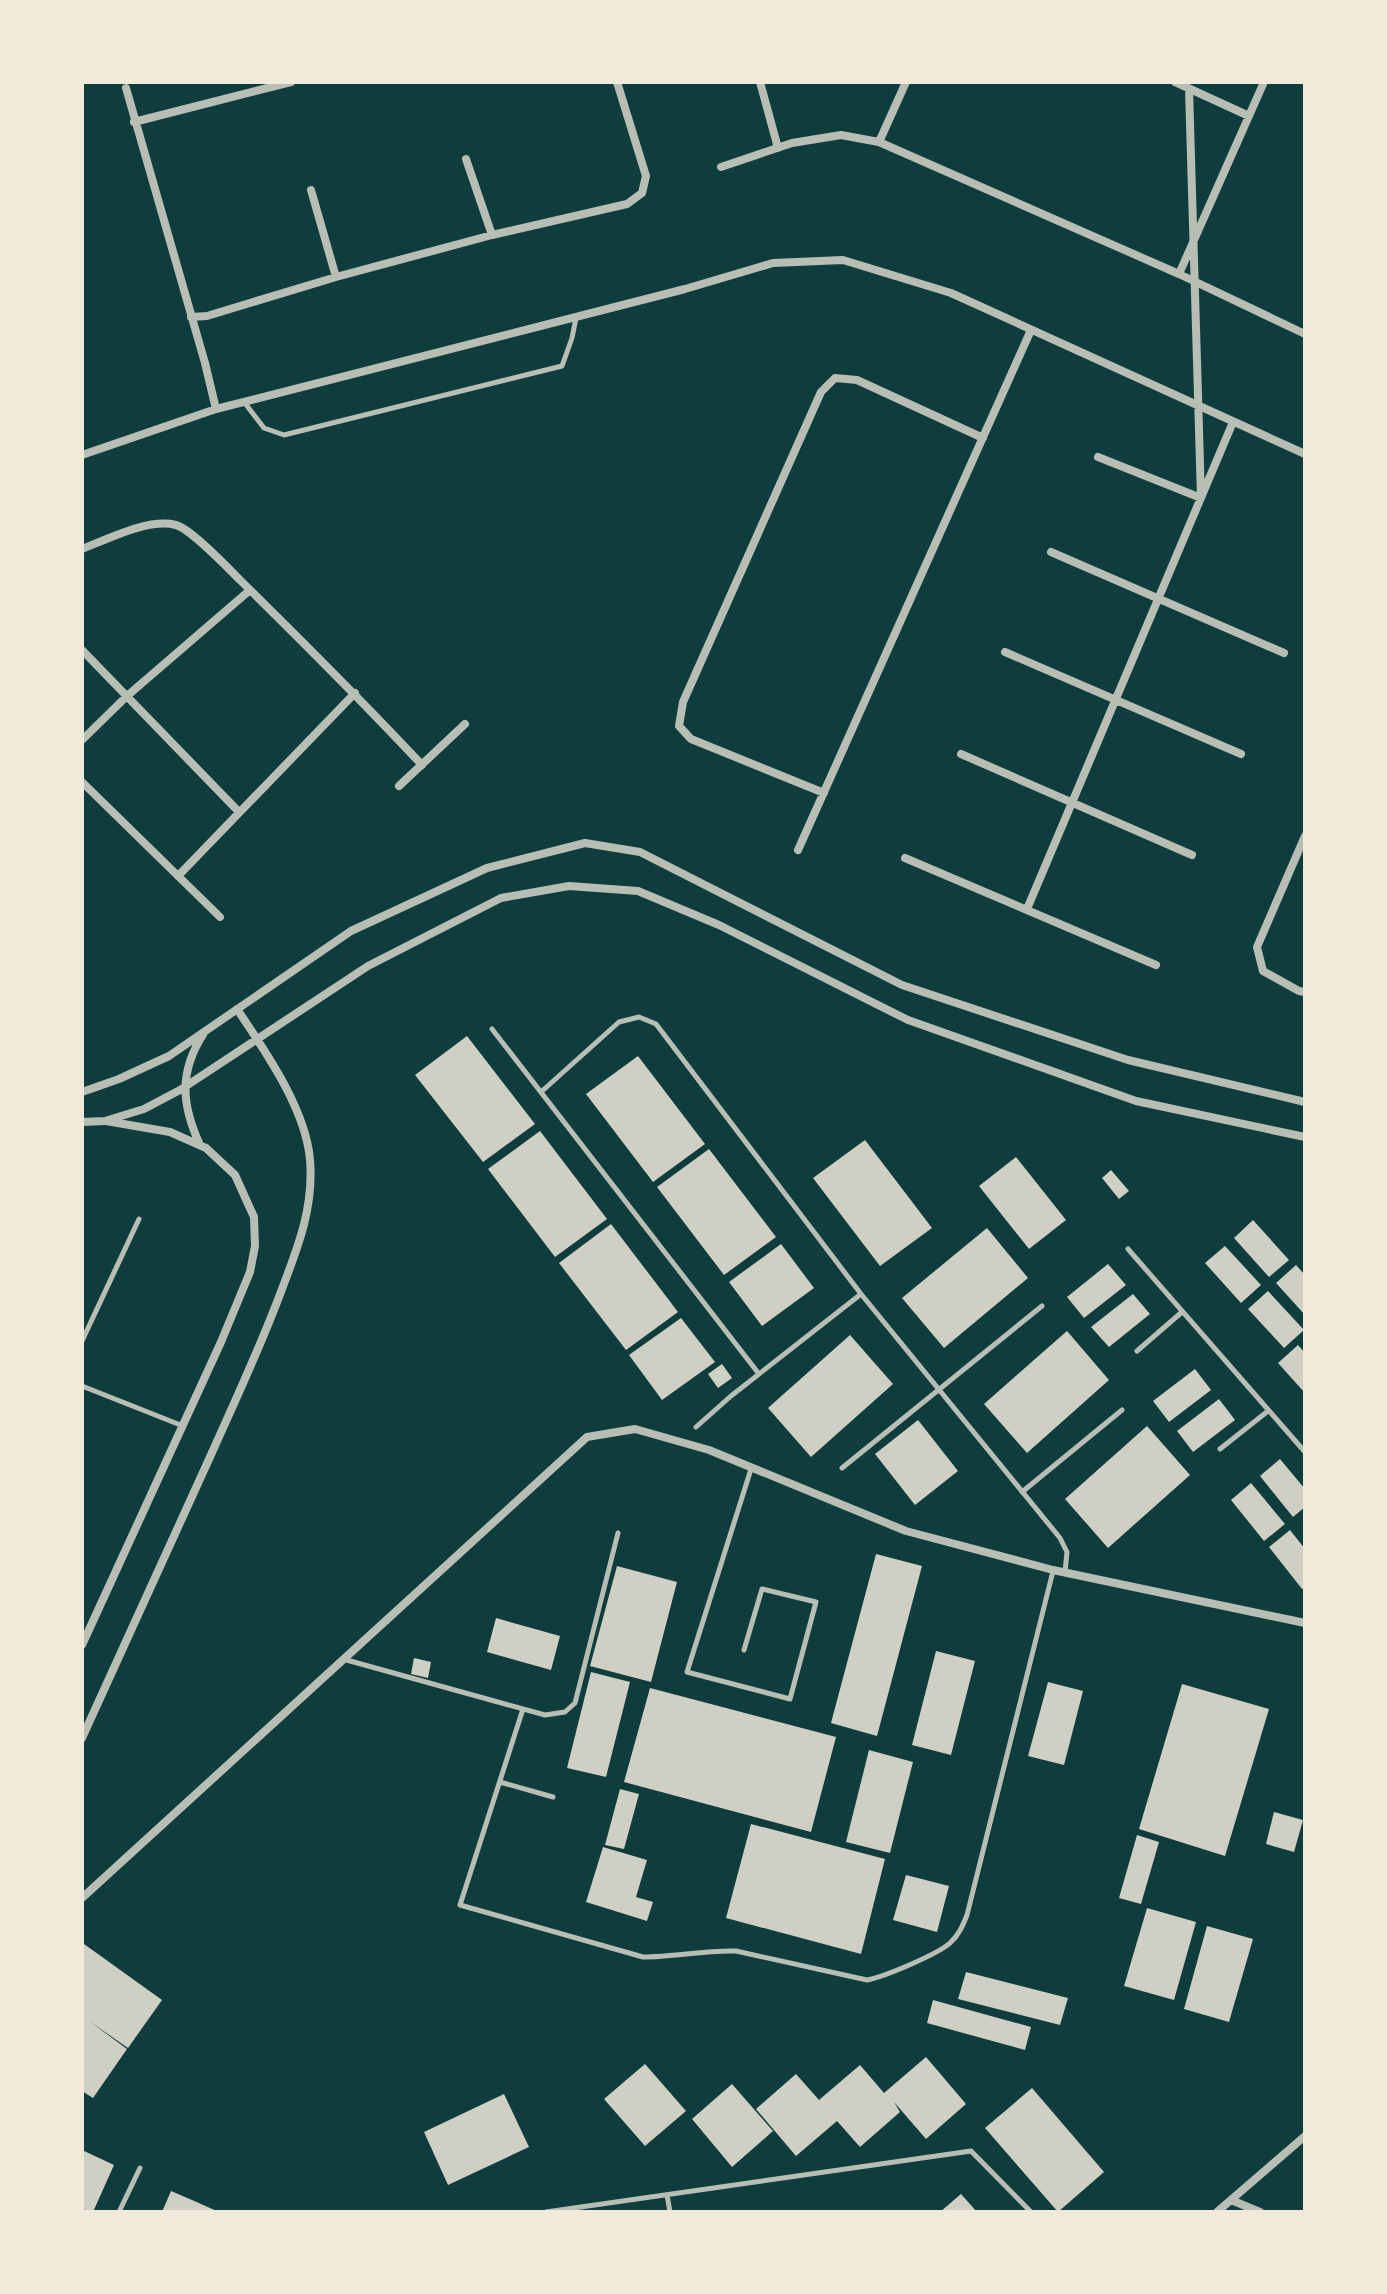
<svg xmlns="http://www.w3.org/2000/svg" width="1387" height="2294" font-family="Ubuntu,sans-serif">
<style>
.building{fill:#cfcfc3}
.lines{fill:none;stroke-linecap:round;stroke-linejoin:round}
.service{stroke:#b8beb3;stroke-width:5}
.minor{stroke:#b8beb3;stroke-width:8}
</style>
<rect width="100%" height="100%" fill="#0f3d3e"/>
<!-- building -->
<path class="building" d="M467,1036L535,1124L483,1162L415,1075Z
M638,1056L705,1144L653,1182L586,1094Z
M540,1131L607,1219L555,1257L488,1169Z
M865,1140L932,1228L880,1266L813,1178Z
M709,1149L776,1237L724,1275L657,1187Z
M1016,1157L1066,1220L1029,1249L979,1186Z
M1111,1170L1129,1191L1119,1199L1102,1178Z
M1253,1220L1289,1260L1269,1277L1234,1238Z
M611,1224L678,1312L626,1350L559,1263Z
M987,1228L1028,1278L944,1348L902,1298Z
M781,1244L814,1288L762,1326L729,1282Z
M1225,1246L1261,1285L1241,1303L1205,1263Z
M1108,1264L1126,1285L1084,1318L1067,1297Z
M1296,1265L1305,1275V1315L1276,1283Z
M1268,1291L1304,1330L1284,1348L1248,1309Z
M1133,1294L1150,1314L1109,1347L1091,1327Z
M681,1318L715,1362L662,1400L629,1355Z
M1067,1331L1109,1380L1027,1453L984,1404Z
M850,1335L893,1384L811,1457L768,1408Z
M1298,1345L1305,1353V1393L1278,1363Z
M722,1364L732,1378L718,1388L708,1374Z
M1195,1369L1211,1390L1169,1422L1153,1401Z
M1219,1399L1235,1420L1193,1452L1177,1431Z
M918,1420L958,1471L915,1505L875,1454Z
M1147,1426L1190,1475L1108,1548L1065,1499Z
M1280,1459L1305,1489V1507L1293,1517L1260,1476Z
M1251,1483L1285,1524L1264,1541L1231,1500Z
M1290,1530L1305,1549V1587L1302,1589L1269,1547Z
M876,1554L922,1566L877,1736L831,1723Z
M617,1566L677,1582L651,1682L590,1666Z
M496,1618L560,1636L551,1670L487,1652Z
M936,1651L975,1661L951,1755L912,1745Z
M414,1658L431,1662L428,1678L411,1674Z
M591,1672L630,1682L606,1777L567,1768Z
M1048,1682L1083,1691L1064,1765L1028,1756Z
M1182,1684L1269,1709L1225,1856L1139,1829Z
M650,1688L836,1737L811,1832L624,1782Z
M869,1750L913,1762L890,1853L846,1842Z
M620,1789L639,1794L624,1849L605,1845Z
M1274,1812L1303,1820L1294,1852L1266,1844Z
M751,1824L885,1859L861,1954L726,1918Z
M1137,1835L1159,1842L1141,1904L1119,1898Z
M603,1847L647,1860L636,1897L653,1902L647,1921L586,1902Z
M906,1875L949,1886L937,1932L893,1920Z
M1147,1908L1196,1922L1174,2000L1124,1986Z
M1207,1926L1253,1939L1229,2022L1184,2009Z
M84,1944L162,2000L128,2048L89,2021L127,2049L93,2098L82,2091V1947Z
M966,1972L1068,1998L1060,2025L958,1999Z
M933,2000L1031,2027L1025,2050L927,2023Z
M926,2057L966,2104L926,2139L894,2102L900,2112L860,2147L837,2121L796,2156L756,2109L796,2074L819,2100L860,2065L884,2093Z
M645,2064L686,2111L645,2146L604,2099Z
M732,2084L773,2131L732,2167L692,2119Z
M1032,2088L1104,2172L1058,2212L985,2128Z
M504,2094L529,2147L448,2185L424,2132Z
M82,2150L114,2165L93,2212L82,2209Z
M171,2191L192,2200L219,2212H162Z
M961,2194L977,2212H940Z"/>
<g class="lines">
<!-- service -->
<path class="service" d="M244,402L264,428L284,435L562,366L572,338L576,318
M492,1029L759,1374
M541,1092L619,1022L639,1017L656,1024L861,1294L1060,1538L1067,1552L1065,1572
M1128,1249L1305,1452
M82,1341L139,1219
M1137,1351L1182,1312
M82,1386L183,1426
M696,1427L731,1396L861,1294
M1220,1449L1268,1411
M842,1468L1042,1306
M1022,1492L1122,1410
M744,1650L762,1589L816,1602L790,1699L687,1672L751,1469
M343,1659L545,1715L565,1712L575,1703L618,1533
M523,1709L460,1905L643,1957C674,1957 705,1950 736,1951L867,1980C884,1977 938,1954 950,1943C959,1935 963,1925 967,1915L1053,1571
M500,1782L553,1797
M667,2195L670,2212
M119,2212L140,2168
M546,2212L971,2151L1031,2212"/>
<!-- minor -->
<path class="minor" d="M760,82L778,148
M1175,82L1249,116
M126,88L205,363L216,409
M134,122L291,82
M879,142L906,82
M466,159L492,235
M721,167L792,143L841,135L879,142L1179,274L1305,334
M311,190L336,277
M1179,274L1264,82
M191,317L207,316L336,277L492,235L627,204L642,193L646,176L617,82
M82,455L216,409L685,289L773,263L843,260L951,293L1305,454
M1098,457L1201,498L1189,89
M82,549C108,539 148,518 176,525C191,529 228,568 241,581C302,641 363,702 422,765
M1051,552L1284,653
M82,650L239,812
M1005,652L1241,754
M82,740L127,696L250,590
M961,754L1192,855
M82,782L220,917
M399,786L465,724
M824,793L691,739L679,726L683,702L821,392L835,378L857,380L983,438
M1305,836L1257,947L1263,971L1299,991L1305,992
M798,850L1031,330
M905,858L1156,965
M178,876L355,693
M1027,909L1233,422
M82,1092L119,1079L169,1056L351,931L487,868L585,843L640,852L902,985L1128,1060L1305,1102
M82,1122L105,1121L144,1109L180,1090L368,966L501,898L569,886L638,891L719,925L908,1020L1136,1101L1305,1137
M200,1145C181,1104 179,1071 204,1033
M82,1645L221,1342L250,1272L255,1246L254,1217L235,1175L206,1148L170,1132L106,1121
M82,1738C125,1644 167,1550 210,1457C235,1401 261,1346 282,1289C298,1247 314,1207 310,1160C306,1109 265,1051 237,1009
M82,1898L587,1437L635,1429L709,1450L906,1531L1053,1570L1305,1623
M1231,2200L1260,2212
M1217,2212L1305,2136"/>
</g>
<!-- border -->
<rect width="1387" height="2294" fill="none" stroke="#f1e9da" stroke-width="168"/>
</svg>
